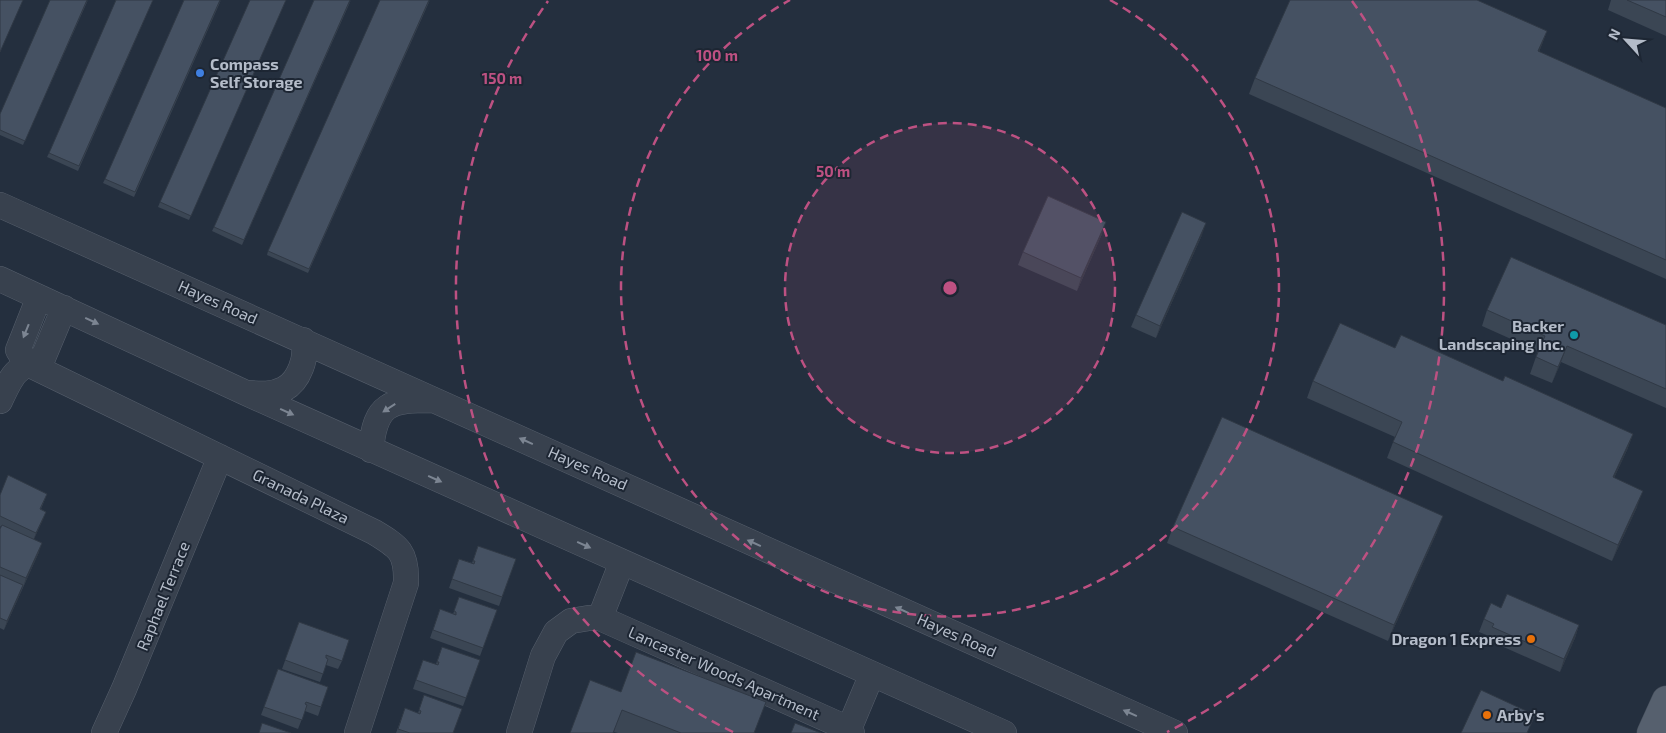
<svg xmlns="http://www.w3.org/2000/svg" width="1666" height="733" font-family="'Exo 2',sans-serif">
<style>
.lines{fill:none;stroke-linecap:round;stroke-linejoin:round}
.minor-casing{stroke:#565f6c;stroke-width:26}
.major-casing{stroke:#414a57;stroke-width:29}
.minor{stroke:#38414e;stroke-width:25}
.major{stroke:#56606e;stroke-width:28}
.wall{fill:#3b4654}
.shaded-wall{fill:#303945}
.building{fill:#455162;stroke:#303945}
.oneway{fill:#7c8592}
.ring{fill:none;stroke:#bd5182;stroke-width:2.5;stroke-dasharray:9 6}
.shop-dot{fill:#3f7fe0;stroke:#1d2633;stroke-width:2}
.culture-dot{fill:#0f9aa8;stroke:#1d2633;stroke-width:2}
.food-dot{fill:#e8710a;stroke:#1d2633;stroke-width:2}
.labels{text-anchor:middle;stroke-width:4;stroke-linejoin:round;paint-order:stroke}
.poi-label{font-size:16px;font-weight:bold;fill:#b4bcc9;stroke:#1d2633;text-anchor:start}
.street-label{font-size:16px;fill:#b4bcc9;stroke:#1d2633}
.centre{fill:#bd5182;stroke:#1d2633;stroke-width:2.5}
.ring-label{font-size:15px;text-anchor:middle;font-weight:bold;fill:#bd5182;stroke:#1d2633;stroke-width:4;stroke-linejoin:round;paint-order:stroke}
</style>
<rect width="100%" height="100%" fill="#242f3e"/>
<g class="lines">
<defs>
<path id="minor" d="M0,205L1175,733
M0,279L246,393L1004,733
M26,363L374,532C399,547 407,552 406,583L357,733
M26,363L18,350L39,297
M248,393C260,394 273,395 284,389C299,381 308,357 303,340
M0,401C12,375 15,367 43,358L64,308
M371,450C375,403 390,400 433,400
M600,618L622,562
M849,729L872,674
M104,733L124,689L220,457
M519,733L543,656L556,632L571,621L589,618H600L840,725L852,733"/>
<path id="major" d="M1651,733L1666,700"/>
</defs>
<!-- minor casing -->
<use href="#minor" class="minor-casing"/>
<!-- major casing -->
<use href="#major" class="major-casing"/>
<!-- minor -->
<use href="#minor" class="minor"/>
<!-- major -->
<use href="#major" class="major"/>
</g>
<!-- wall -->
<path class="wall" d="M88,0L23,145L0,135V114Z
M153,0L78,171L47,157L49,153Z
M221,0L134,197L103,183L105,179Z
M286,0L189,220L158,207L160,202Z
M351,0L242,245L212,231L214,227Z
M430,0L308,273L267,255L268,251Z
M1611,0H1666V36L1608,10Z
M1547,31L1539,52L1666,108V279L1249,94L1255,78Z
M1102,234L1077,291L1018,265L1023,252Z
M1202,235L1156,338L1131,327L1136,315Z
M1487,310L1666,325V408L1561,362L1552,383L1530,374L1538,351L1482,326Z
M1395,348L1503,381L1633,434L1627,450L1614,478L1637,507L1612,561L1387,458L1395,437L1307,398L1313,381Z
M47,494L41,509L46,512L34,539L39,552L4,630L0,628V529L1,527L0,526V495Z
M1173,527L1437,532L1388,641L1167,543Z
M478,546L516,559L499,606L449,588L459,559L472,563Z
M459,597L497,610L480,656L430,638L440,609L453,614Z
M1501,608L1579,625L1575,638L1560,672L1488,640L1489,636L1479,632L1484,619Z
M299,622L342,661L338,669L326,665L320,682L282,669Z
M442,647L466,698L463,706L413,689L416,680L436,664Z
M278,669L328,687L318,716L305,711L298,729L261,715Z
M621,692L755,733H618L614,732Z
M424,695L453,733H396L405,708L418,713Z"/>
<!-- shaded-wall -->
<path class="shaded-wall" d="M1547,31L1541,47L1532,67L1538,51Z
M1106,222L1102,234L1077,291L1081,278Z
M1206,223L1202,235L1156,338L1160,326Z
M1567,346L1561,362L1552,383L1558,367Z
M1633,434L1627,450L1607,493L1613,477Z
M1643,491L1637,507L1612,561L1618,545Z
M46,512L43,520L33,541L36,533Z
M1443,516L1437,532L1388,641L1394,625Z
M42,543L39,552L23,587L26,578Z
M23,585L20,594L4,630L7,621Z
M1579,625L1575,638L1560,672L1564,659Z"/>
<!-- building -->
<path class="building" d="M0,0H23L0,52Z
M50,0H87L25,141L0,130V114Z
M116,0H153L79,166L49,153Z
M184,0H220L135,192L105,179Z
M250,0H286L191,216L160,202Z
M314,0H350L244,240L214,227Z
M380,0H429L309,269L268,251Z
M1290,0H1477L1547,31L1538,51L1666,108V260L1255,78Z
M1627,0H1666V17Z
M1048,196L1106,222L1081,278L1023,252Z
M1182,212L1206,223L1160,326L1136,315Z
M1511,257L1666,325V389L1567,346L1558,367L1536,357L1545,336L1487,310Z
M1340,323L1395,348L1401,335L1503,381L1505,376L1633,434L1613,477L1643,491L1618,545L1393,442L1402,422L1313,381Z
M1222,417L1443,516L1394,625L1173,527Z
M8,475L47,494L40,509L46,512L36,533L0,516V495Z
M2,525L42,543L26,578L0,567V529Z
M478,546L516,559L502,597L452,579L459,559L474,564L475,561H473Z
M0,575L23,585L7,621L0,618Z
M1507,594L1579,625L1564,659L1492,627L1494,624L1484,619L1491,603L1501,608Z
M459,597L497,610L483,648L433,630L440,609L456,615V612L454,611Z
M299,622L349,640L342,661L326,655V658L328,659L323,674L285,660Z
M442,647L480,660L466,698L416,680L423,660L438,665L439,662H437Z
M636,652L766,702L754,733H681L622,710L613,733H570L590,680L621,692Z
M278,669L328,687L321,707L306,702L305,704L307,705L302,720L264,707Z
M1481,690L1535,715L1527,733H1461Z
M424,695L462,709L453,733H410L398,729L405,708L420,714L421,711L419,710Z
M262,723L291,733H259Z
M795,723L821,733H791Z"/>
<!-- one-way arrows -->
<defs><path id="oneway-solid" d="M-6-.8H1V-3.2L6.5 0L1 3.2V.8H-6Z" transform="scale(1.25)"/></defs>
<g class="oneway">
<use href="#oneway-solid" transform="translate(92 321) rotate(25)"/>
<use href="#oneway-solid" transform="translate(26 331) rotate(112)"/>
<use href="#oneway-solid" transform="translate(389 408) rotate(147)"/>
<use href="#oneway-solid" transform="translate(287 412) rotate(24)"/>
<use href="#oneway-solid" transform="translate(526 441) rotate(-156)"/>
<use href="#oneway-solid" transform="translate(435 479) rotate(24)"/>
<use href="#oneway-solid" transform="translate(754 543) rotate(-156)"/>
<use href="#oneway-solid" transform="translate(584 545) rotate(24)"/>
<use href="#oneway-solid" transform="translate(902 610) rotate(-156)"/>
<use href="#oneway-solid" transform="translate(1130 713) rotate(-156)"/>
</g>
<!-- distance rings -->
<circle cx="950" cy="288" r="165" fill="#bd5182" fill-opacity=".12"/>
<g class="ring">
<circle cx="950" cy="288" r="165"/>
<path d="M1110 0A329 329 0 1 1 790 0"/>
<path d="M733 732A494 494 0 0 1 548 1M1352 1A494 494 0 0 1 1167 732"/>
</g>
<!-- markers -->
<circle class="shop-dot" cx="200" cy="73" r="5"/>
<circle class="culture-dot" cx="1574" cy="335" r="5"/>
<g class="food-dot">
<circle cx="1531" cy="639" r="5"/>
<circle cx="1487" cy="715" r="5"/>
</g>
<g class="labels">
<!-- poi labels -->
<g class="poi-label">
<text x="210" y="70">Compass<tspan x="210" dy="18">Self Storage</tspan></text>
<text x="1564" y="332" text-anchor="end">Backer<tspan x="1564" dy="18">Landscaping Inc.</tspan></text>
<text x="1521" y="645" text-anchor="end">Dragon 1 Express</text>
<text x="1497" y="721">Arby's</text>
</g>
<!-- street labels -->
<g class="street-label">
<text transform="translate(218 302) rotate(24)" y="6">Hayes Road</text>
<text transform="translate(588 468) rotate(24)" y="6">Hayes Road</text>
<text transform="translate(301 496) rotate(26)" y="6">Granada Plaza</text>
<text transform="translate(163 596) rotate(-68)" y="6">Raphael Terrace</text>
<text transform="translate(957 635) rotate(24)" y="6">Hayes Road</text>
<text transform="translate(724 673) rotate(24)" y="6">Lancaster Woods Apartment</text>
</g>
</g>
<circle cx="950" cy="288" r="8" class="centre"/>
<g class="ring-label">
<text x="717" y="61">100 m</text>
<text x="502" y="84">150 m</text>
<text x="833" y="177">50 m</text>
</g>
<!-- north arrow -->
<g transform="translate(1626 40) rotate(296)" stroke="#1d2633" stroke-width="4" paint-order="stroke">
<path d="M0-4L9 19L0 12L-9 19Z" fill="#b4bcc9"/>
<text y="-8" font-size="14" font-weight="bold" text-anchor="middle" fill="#b4bcc9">N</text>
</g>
</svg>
